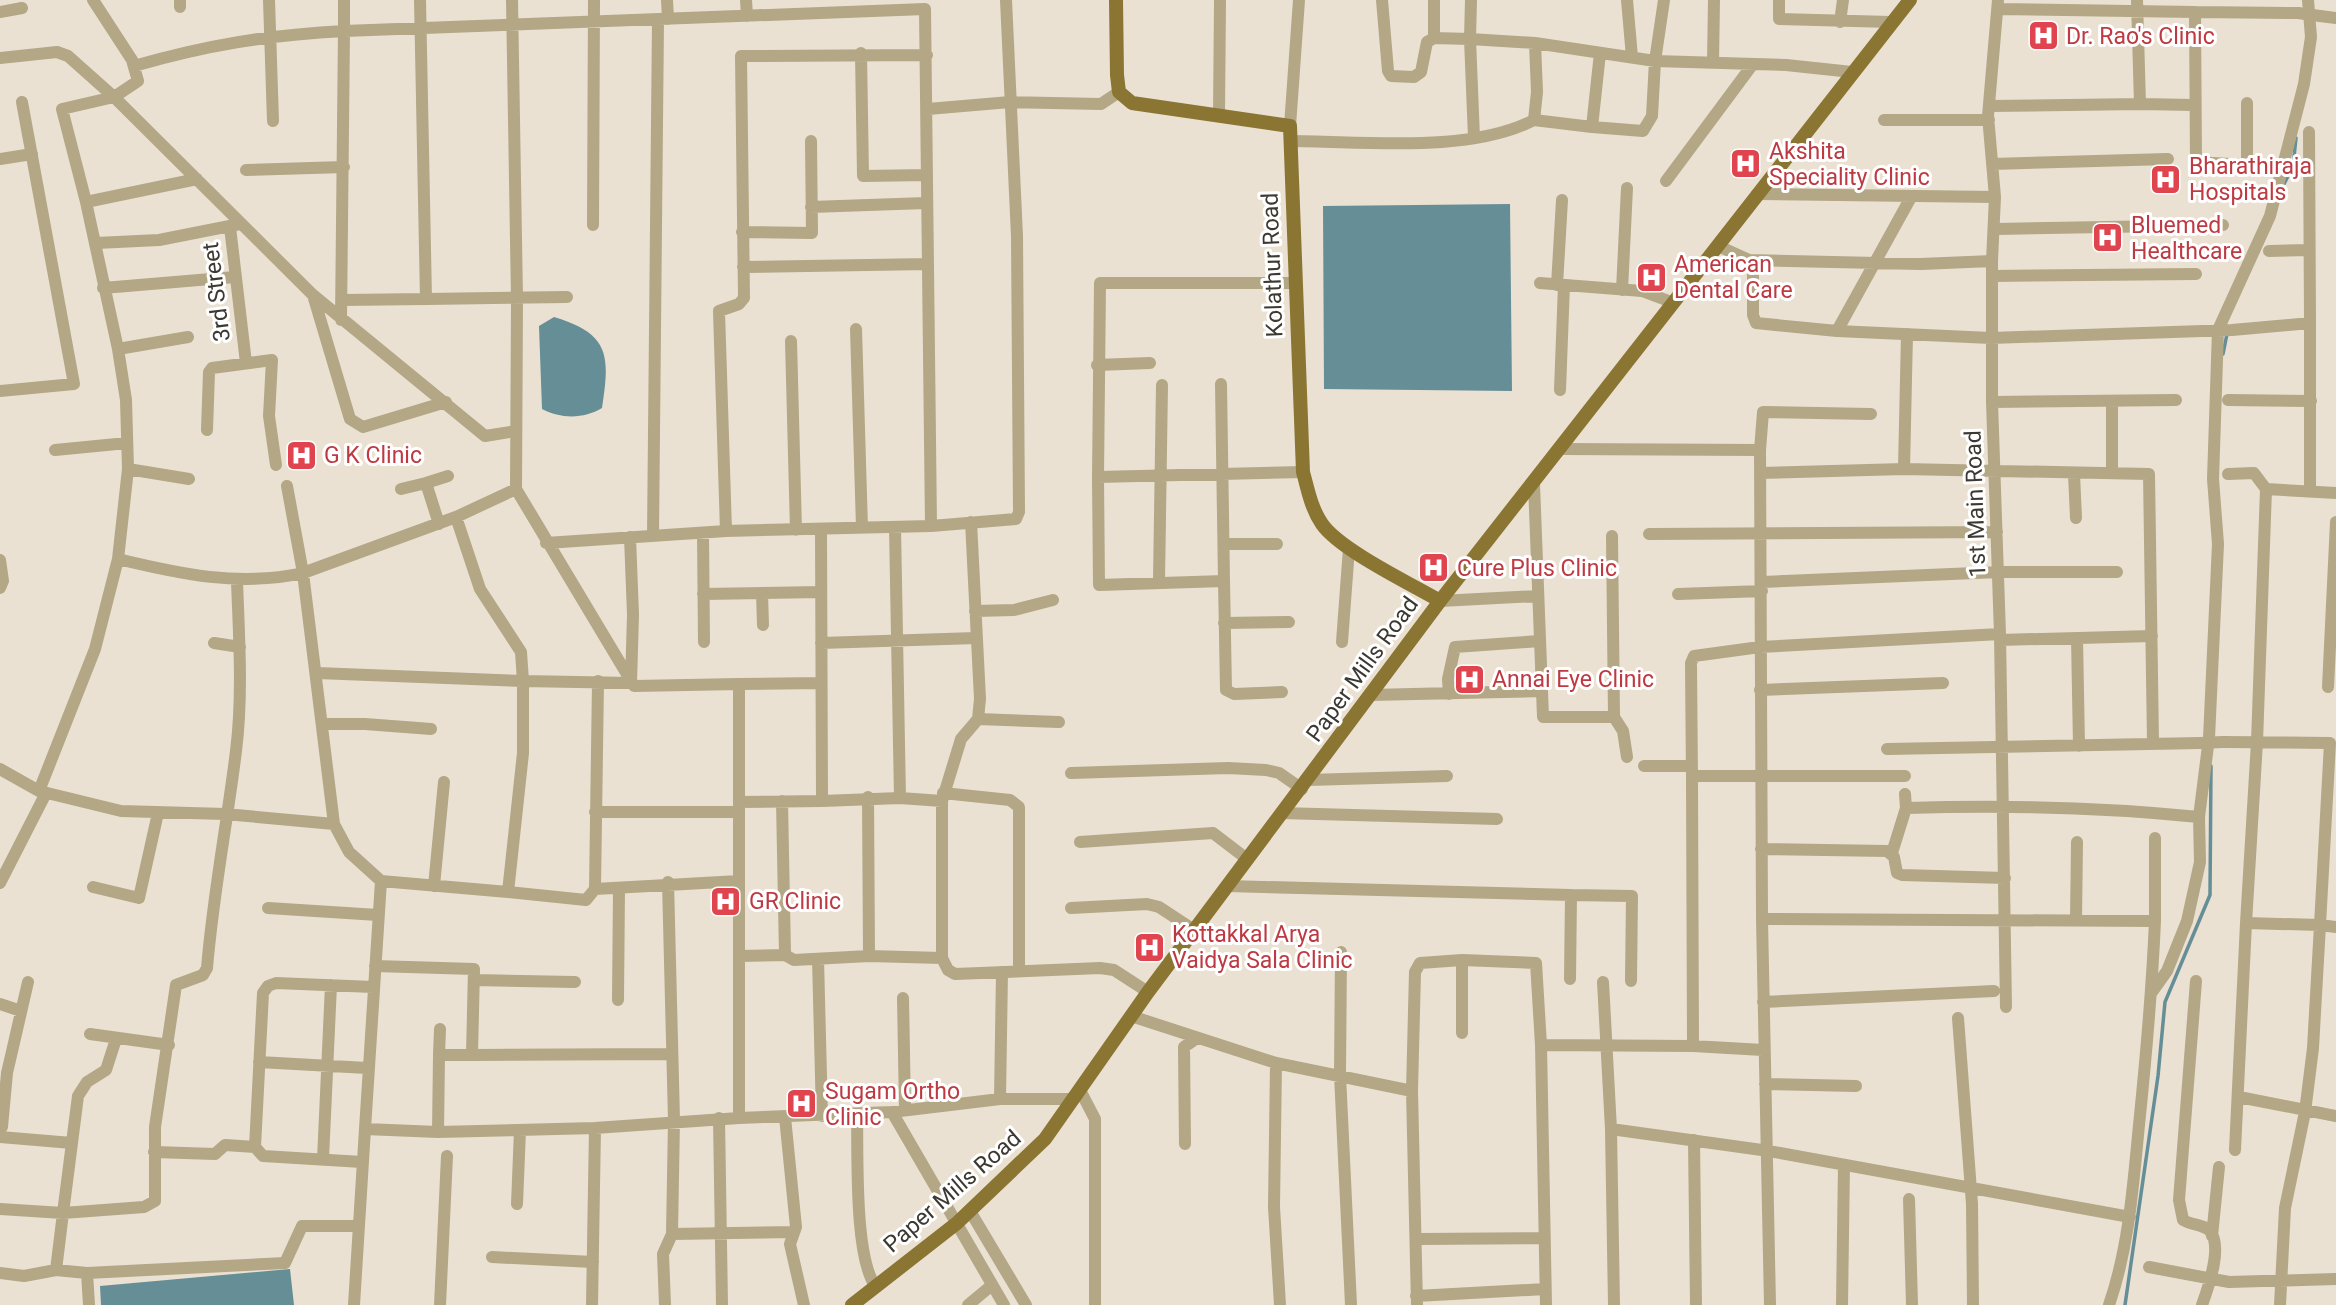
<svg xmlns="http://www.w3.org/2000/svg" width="2336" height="1305" font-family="Roboto,sans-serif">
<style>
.water{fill:#668e97}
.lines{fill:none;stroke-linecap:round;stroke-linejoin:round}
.stream{stroke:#668e97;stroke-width:3.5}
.minor{stroke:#b3a786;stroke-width:12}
.major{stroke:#8a7532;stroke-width:14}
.minor-bridge{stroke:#b3a786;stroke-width:12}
.labels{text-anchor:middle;stroke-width:6;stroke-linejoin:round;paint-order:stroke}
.health-label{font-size:23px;fill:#be3a42;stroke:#fff;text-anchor:start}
.street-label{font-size:23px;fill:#3c3932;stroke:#fff}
</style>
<rect width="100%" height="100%" fill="#eae1d2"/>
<!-- water -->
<path class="water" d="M1510,204L1512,391L1324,389L1323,206Z
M554,317C610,334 610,355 602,408C584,419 561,419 542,409L539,326Z
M290,1269L294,1305H101L100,1286Z"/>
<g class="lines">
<!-- stream -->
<path class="stream" d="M2284,184L2293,166L2296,138
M2223,354L2227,334
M2125,1305L2158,1076L2165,1002L2210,895L2211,766"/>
<!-- minor -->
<path class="minor" d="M180,0V7
M269,0L273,121
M512,0L517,299L516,489L634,686L739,684V1118L892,1112L1004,1305
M667,0L668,19
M746,0L747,16
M1382,0L1388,71L1391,76L1414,77L1421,72L1427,42L1434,38L1470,39L1474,138
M1627,0L1632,57
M1779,0V19L1891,22
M1998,0L1988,116L1995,197L1992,261V402L2000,634L2006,1007
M1998,9L2195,12L2196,162L2247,165V103
M0,12L22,8
M2195,12L2298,13
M2320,16L2336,18
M1840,22L1843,0
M1434,38V0
M1535,43L1655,61L1786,65L1852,72
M861,53L863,176L927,175
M1600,53L1592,127L1643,131L1652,116L1655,61L1664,0
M0,58L57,52L68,56L114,97L313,295L485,436L516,431
M1713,63L1714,0
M134,66C207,45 268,35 344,31V0
M2140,104L2194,105
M1989,106L2140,104L2137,0
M928,109L1010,102L1101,104L1119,92
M1219,115L1220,0
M1534,120L1592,127
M1884,120H1989
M1290,126L1299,0
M2309,132L2310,323
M1290,141C1364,141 1468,154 1534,120L1537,92L1535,43L1470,39L1471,0
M0,159L32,154
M1992,164L2168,159
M246,170L344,167
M1666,181L1753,64
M1757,194L1995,197
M86,202L197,179
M811,207L926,203
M593,225L594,0
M230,227L246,363
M1996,229L2223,225
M742,232L812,233L811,141
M96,243L159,240L240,224
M1718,246L1749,260L1753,266V315L1756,323L1837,331L1991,338L2232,330L2310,323V489
M2269,251L2309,250
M1749,260L1921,264L1992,261
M743,267L928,264
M1992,276L2196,274
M1296,283H1100L1098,477L1303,472
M1540,283L1642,291L1674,303
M1557,285L1562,200
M103,288L235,277
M1622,290L1627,188
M313,295L350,419L363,427L446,402
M426,299L567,297
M342,300L426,299L420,0
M341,320L344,31L925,9L931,526
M856,329L862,528
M1837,331L1910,199
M791,341L796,530
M118,349L188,337
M1097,365L1150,363
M1221,384L1224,581
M1560,390L1564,285
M0,391L74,384L22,102
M2228,400L2311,401
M2112,401V472
M1992,402L2176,400
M207,430L209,372L212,368L272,360L269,416L276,465
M1561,449L1760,450L1762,919
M55,450L127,443
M1760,450L1763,412L1871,414
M128,469L189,479
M1904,469L1907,334
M1760,473L1904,469L2149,474L2153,742
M2074,474L2076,518
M2228,474L2254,473L2266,489
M1098,477L1099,585L1224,581L1226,690L1234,694L1282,692
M1534,484L1543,717H1614L1612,536
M401,489L426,483
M516,489L456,517L303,573L334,824L349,852L381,881L365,1129L438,1132L595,1128L739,1118
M971,522L980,699L978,719L961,739L942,801V958L948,970L955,974L1100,968L1114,970L1148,992
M439,524L426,483L448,476
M895,527L900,798L942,801
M821,529L822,801L900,798
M726,531L719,311L739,304L744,298L741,56L927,55
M703,533L704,642
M1649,534L1997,532
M653,536L658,20
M546,543L726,531L931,526L1016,519L1019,512L1017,236L1006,0
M1224,544H1277
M118,559C180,574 240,587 303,573L287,486
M0,560L3,581L0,588
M1159,581L1162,385
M1763,582L1999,572H2117
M762,593L763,625
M703,594L821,592
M1678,594L1762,591
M1440,601L1538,596
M975,611L1014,610L1053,600
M1224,623L1289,622
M2077,638L2079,746
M2000,640L2152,636
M1342,642L1349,548
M214,643L240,647
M821,643L976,638
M317,673L523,681L521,652L480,589L456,517
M598,681L595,889L586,900L508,892L523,753V681L631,683L633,615L630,537
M739,684L821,683
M2328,687L2336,522
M1760,690L1943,683
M1449,694L1448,679L1455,647L1540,641
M1371,695L1542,691
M1614,717L1623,731L1627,757
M978,719L1059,722
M323,724H365L431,729
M2223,742L2330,743L2320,925L2336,927
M1887,749L2200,743
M1644,766H1692
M0,769L39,791L95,649L118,559L128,469L126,400L118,349L86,202L62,109L114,97L138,81L132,60L93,0
M1071,773L1228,768L1266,770L1279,773L1302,789
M1692,779L1691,663L1694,656L1760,647L2000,634
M1308,780L1447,776
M39,791L121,811L225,814L334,824
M943,793L1010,800L1019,807V971
M1905,794L1906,808C2004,805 2101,807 2199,817
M868,797L869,956L942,958
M782,801L785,955L794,960L869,956
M739,802L822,801
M595,812H739
M1281,813L1497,819
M1080,842L1213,833L1247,859
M1761,849L1887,851L1894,857L1897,873L1902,875L2005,878
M1892,853L1906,808
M381,881L508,892
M0,883L45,795
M434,886L444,782
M1227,886L1571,895L1570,979
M93,887L139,898L158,813
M595,889L739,881
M1571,895L1632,896L1631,981
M268,908L378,915
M1071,908L1147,904L1159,907L1194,930
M2076,921L2077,842
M2246,923L2257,742L2266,489L2336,493
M1341,952L1340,1075L1351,1305
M739,956L785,955
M818,959L822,1116
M1462,960V1033
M375,966L474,969L472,1055H439L438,1132
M474,980L575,982
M2196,981L2179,1200L2183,1220C2191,1225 2202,1224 2209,1230C2224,1245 2208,1288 2202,1305
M1603,982L1611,1129L1614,1305
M2152,992L2167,971L2187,921L2200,862L2199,817L2209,738L2218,544L2213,479L2218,330L2270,216L2304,84L2311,37L2308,0
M903,998L905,1109
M618,1000L619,888
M1763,1002L1994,991
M0,1004L21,1011
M1131,1016L1276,1063L1412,1091L1417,1305
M1958,1018L1972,1204L1973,1305
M90,1034L169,1045
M116,1039L106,1070L87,1082L78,1096L63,1213L144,1207L155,1201V1127L176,985L203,975L207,968C213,895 227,824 236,751C243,695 239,638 237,581
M1693,1046L1692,779L1698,776H1905
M439,1055L440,1029
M472,1055L672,1054
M259,1062L367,1068
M1276,1063L1274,1207L1280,1305
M1765,1084L1856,1086
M1412,1091L1415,972L1420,963L1462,960L1536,963L1541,1045
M1081,1092L1095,1119V1305
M2239,1097L2336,1116
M1000,1099H1071
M892,1112L1000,1099L1002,972
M857,1114C858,1154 854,1258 876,1287
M785,1117L796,1227L790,1244L804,1305
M719,1118L722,1305
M2,1127L7,1073L28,982
M1611,1129L1769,1151L2130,1217
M0,1137L72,1143
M1694,1140L1696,1305
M1185,1144L1184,1047L1197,1038
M255,1147L263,993L268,986L276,983L373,987
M2235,1150L2246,923L2320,925L2313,1048L2305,1112L2285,1208L2280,1305
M154,1152L215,1154L225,1145L255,1147L263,1156L362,1162
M323,1159L331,985
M1909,1199L1912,1305
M517,1204L520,1130
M0,1209L63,1213L56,1270L87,1273L89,1305
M970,1211L1026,1305
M672,1234L794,1232
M2212,1236L2219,1167
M1417,1239L1543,1238
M492,1257L593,1262
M2149,1267L2229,1282L2336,1279
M0,1273L24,1276L56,1270
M87,1273L285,1263L302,1226H359
M1416,1296L1545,1289
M354,1305L365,1129
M440,1305L447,1156
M592,1305L595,1128
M665,1305L663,1254L672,1234L674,1120L668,882
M968,1305L992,1285
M1546,1305L1541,1045L1693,1046L1763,1050
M1770,1305L1762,919L2155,921V838
M1842,1305L1844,1165
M2109,1305C2129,1247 2133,1186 2139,1125C2146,1057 2152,989 2155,921"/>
<!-- major -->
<path class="major" d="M1116,0L1117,75L1119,92L1132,103L1290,126L1303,472C1308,490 1311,508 1322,524C1340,550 1411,584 1440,601
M852,1305L957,1223L1045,1139L1148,992L1440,601L1910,0"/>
<!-- minor-bridge -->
<path class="minor-bridge" d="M2298,13L2320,16
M2200,743L2223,742"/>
</g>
<!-- icons -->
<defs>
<symbol id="hospital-square" viewBox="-11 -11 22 22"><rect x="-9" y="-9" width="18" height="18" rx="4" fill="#e0444e" stroke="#fff"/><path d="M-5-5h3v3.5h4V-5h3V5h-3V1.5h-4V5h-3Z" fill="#fff"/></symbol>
</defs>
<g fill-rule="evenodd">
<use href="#hospital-square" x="2026" y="18" width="35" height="35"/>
<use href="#hospital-square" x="1728" y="146" width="35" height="35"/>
<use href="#hospital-square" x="2148" y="162" width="35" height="35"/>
<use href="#hospital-square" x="2090" y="220" width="35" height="35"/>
<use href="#hospital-square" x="1634" y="260" width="35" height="35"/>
<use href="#hospital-square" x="284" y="438" width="35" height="35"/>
<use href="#hospital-square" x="1416" y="550" width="35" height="35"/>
<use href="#hospital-square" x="1452" y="662" width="35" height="35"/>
<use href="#hospital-square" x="708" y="884" width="35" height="35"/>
<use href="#hospital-square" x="1132" y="930" width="35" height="35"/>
<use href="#hospital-square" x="784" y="1086" width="35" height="35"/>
</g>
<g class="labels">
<!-- health labels -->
<g class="health-label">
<text x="2066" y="44">Dr. Rao's Clinic</text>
<text x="1769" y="159">Akshita<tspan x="1769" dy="26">Speciality Clinic</tspan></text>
<text x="2189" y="174">Bharathiraja<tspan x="2189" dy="26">Hospitals</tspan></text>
<text x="2131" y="233">Bluemed<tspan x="2131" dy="26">Healthcare</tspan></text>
<text x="1674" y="272">American<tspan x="1674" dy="26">Dental Care</tspan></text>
<text x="324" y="463">G K Clinic</text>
<text x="1457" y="576">Cure Plus Clinic</text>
<text x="1492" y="687">Annai Eye Clinic</text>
<text x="749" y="909">GR Clinic</text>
<text x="1172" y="942">Kottakkal Arya<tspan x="1172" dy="26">Vaidya Sala Clinic</tspan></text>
<text x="825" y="1099">Sugam Ortho<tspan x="825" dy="26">Clinic</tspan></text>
</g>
<!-- street labels -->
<g class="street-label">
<text transform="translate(1272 265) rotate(-92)" y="8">Kolathur Road</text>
<text transform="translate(216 292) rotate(-97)" y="8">3rd Street</text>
<text transform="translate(1975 504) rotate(-92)" y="8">1st Main Road</text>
<text transform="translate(1362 669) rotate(-54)" y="8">Paper Mills Road</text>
<text transform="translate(952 1191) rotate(-41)" y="8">Paper Mills Road</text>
</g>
</g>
</svg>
